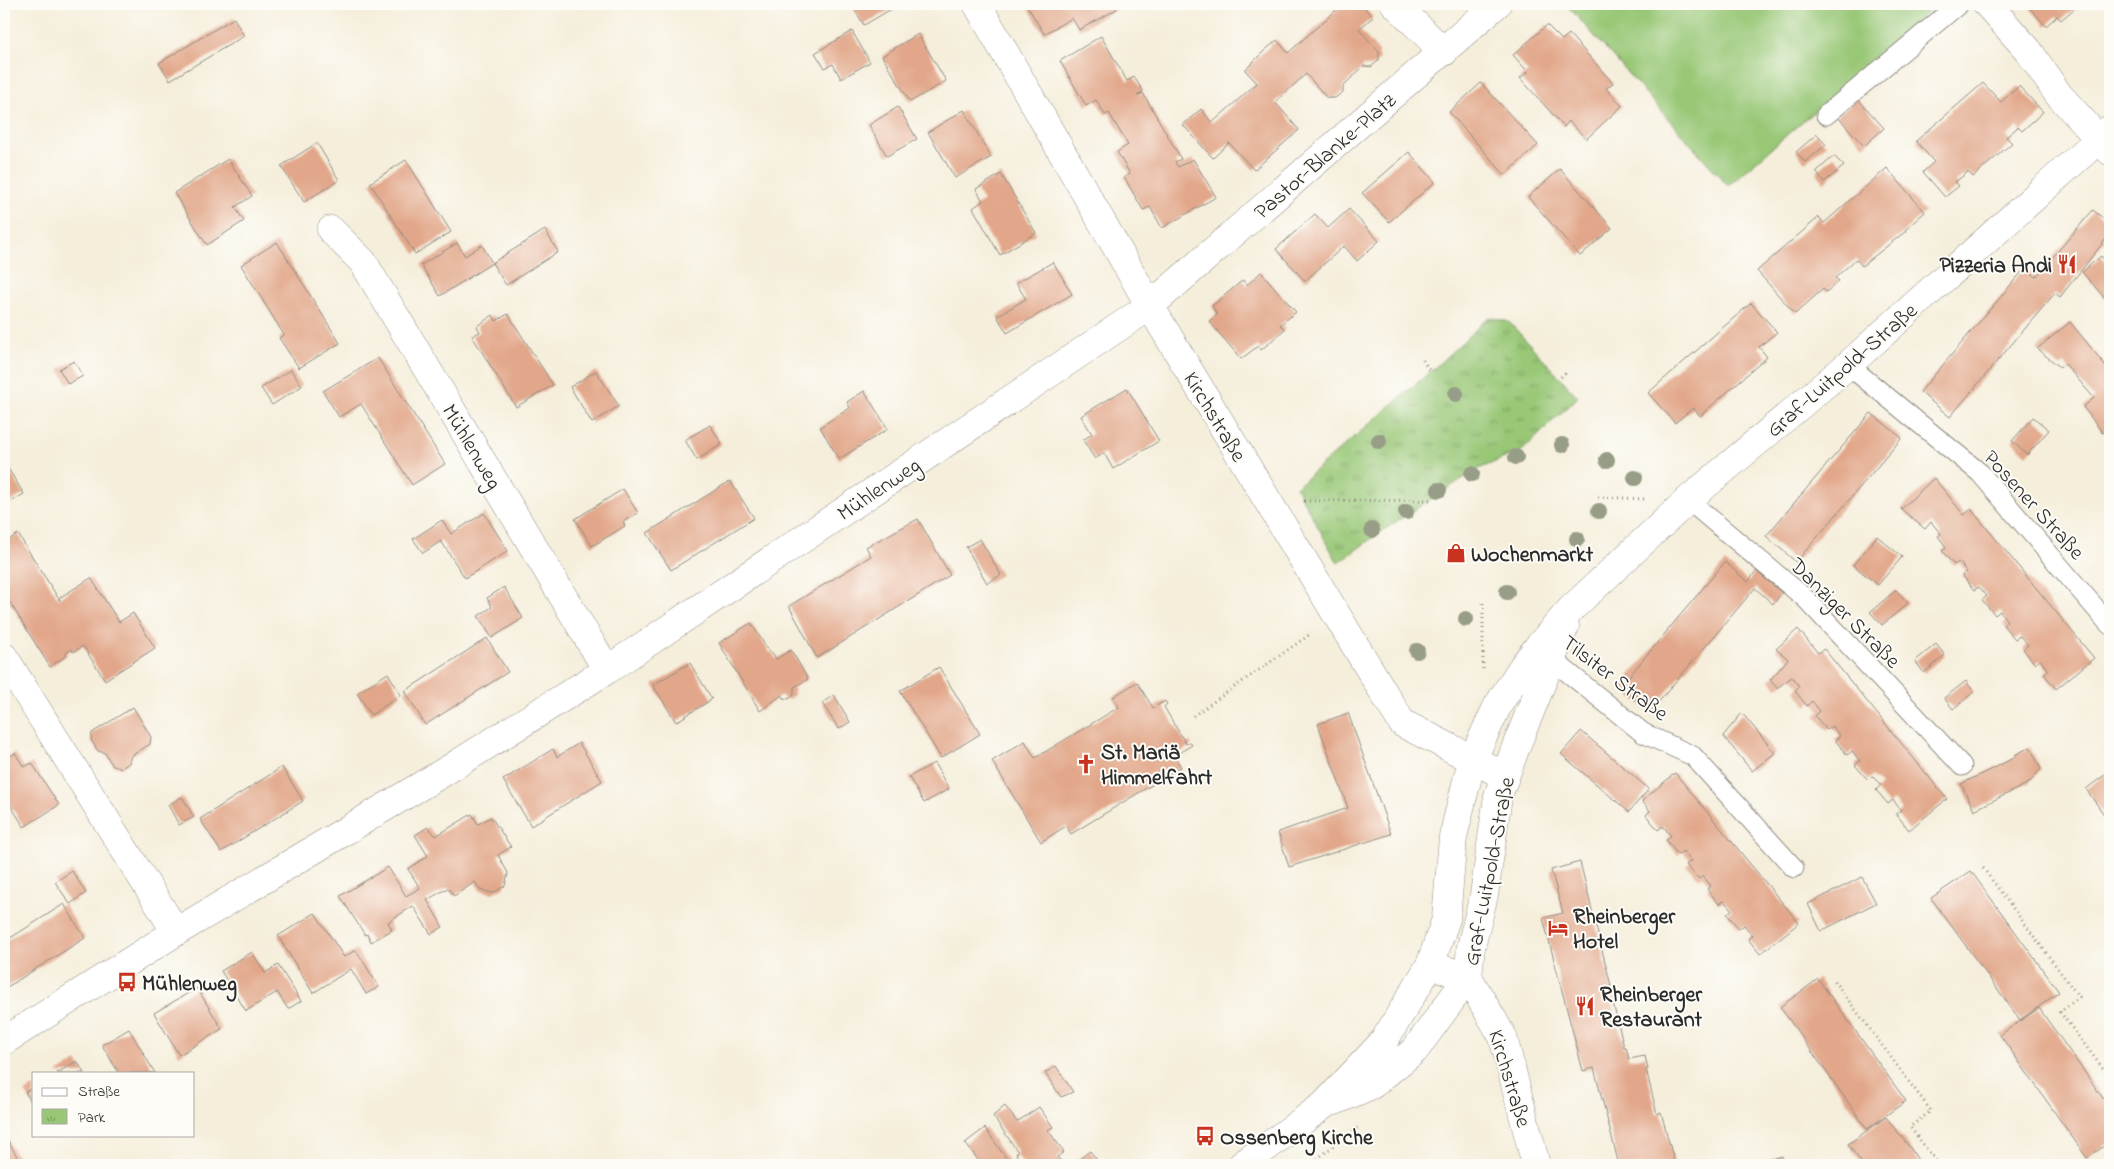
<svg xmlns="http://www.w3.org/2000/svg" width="2114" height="1169" font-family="'Indie Flower',sans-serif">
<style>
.green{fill:#98c776;stroke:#627950}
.park{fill:url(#park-tufts);stroke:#627950}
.building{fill:#e2a78a}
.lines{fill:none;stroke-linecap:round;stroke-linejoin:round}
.service-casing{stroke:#908c83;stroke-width:21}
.minor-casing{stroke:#908c83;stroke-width:29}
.tertiary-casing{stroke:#908c83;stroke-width:29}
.path{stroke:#908c83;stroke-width:3;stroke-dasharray:1 4;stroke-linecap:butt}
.service{stroke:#fff;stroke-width:19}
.minor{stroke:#fff;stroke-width:28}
.tertiary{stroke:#fff;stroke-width:28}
.tree{fill:#989d87}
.labels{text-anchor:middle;stroke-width:4;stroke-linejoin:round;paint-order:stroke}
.street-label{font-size:22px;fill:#2b2b2b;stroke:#fdfcf7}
.poi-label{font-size:22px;font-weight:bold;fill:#2b2b2b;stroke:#fdfcf7;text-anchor:start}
</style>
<defs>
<pattern id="park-tufts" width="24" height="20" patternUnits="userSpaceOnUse" patternTransform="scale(1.25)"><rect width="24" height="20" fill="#98c776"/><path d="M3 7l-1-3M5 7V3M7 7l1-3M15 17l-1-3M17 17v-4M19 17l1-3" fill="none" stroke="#7ca261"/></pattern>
</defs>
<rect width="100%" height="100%" fill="#fdfcf7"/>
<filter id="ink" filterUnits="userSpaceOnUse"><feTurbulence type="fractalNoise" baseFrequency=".02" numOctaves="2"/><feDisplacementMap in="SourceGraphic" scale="10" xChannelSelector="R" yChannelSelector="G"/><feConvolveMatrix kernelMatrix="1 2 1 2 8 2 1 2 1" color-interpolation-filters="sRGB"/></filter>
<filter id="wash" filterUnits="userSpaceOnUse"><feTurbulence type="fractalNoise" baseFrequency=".0096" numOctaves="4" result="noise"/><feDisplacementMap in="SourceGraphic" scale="20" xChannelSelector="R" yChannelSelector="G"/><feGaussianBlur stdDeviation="1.12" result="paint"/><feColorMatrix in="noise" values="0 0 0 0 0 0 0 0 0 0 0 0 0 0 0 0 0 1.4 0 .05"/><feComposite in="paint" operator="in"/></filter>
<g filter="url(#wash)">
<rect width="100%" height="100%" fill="#f5eedb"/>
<!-- green -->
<path class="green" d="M1566,4H1934L1925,15L1728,186Z"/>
<!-- park -->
<path class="park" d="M1489,317L1509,322L1578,397L1523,450L1474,471L1382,531L1338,563L1296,487L1430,372Z"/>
<g id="blocks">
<!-- building -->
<path class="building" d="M851,4H900L864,25Z
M1026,4H1114L1117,9L1079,30L1072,18L1044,34Z
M1343,4H1361L1373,17L1359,29L1379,52V60L1371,67L1364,66L1343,86V92L1335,98H1327L1306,74L1275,102L1299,130L1254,170L1229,143L1213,158L1183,125L1201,109L1212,123L1257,83L1245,70L1262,53L1277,40L1288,53Z
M2026,4H2071L2075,8L2061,20L2057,16L2046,26Z
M234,18L244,36L170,80L159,63Z
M1547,25L1562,40L1569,34L1613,83L1606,88L1622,106L1586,139L1569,121L1564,127L1520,78L1528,72L1513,55Z
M852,31L870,62L841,79L833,64L825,68L815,53Z
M918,34L946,81L910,102L882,56Z
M1101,36L1127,81L1134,77L1143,91L1137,96L1143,93L1181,159L1175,162L1178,167L1193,159L1216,197L1162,228L1150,207L1143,210L1124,177L1130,174L1117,152L1128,145L1109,113L1105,115L1096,100L1086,106L1060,61Z
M1481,83L1538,145L1505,175L1449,112Z
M1983,83L2001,102L2019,86L2043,112L2022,131L2018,127L2006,137L2012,143L1973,177L1968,172L1955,182L1959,186L1945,197L1923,172L1934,162L1916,141Z
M1857,98L1884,128L1864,146L1837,116Z
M898,107L917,139L887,156L869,125Z
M964,110L991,157L955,178L928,132Z
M1817,134L1826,145L1805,162L1796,152Z
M317,143L339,180L304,202L281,166Z
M1409,152L1435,182L1389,222L1362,193Z
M1834,156L1844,166L1824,182L1816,172Z
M228,159L252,196L235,207L244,221L207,245L174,193Z
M406,160L451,232L415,254L370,183Z
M1887,168L1925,212L1905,230L1906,231L1862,266L1856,259L1835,278L1839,281L1826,292L1823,289L1795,314L1757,271L1819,217L1824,223Z
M1560,169L1612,228L1580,256L1528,197Z
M1001,174L1036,233L1000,255L973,208L983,201L976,189Z
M1349,209L1379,241L1357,261L1344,246L1305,281L1276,249L1315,214L1328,228Z
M2093,210L2110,224V234L2060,297L2055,293L1950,417L1920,392L2025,268L2036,277Z
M545,230L558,252L506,285L492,263Z
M277,242L340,343L299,368L279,338L284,335L241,265Z
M457,243L465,256L482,245L492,263L440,296L421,265Z
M2101,256L2110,266V304L2082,272Z
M1053,262L1072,294L1007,333L997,316L1026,299L1016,283Z
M1261,272L1296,312L1280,325L1285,329L1261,350L1258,346L1241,359L1209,321L1217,315L1212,306L1243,280L1247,285Z
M1751,303L1777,332L1759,347L1767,357L1700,416L1693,408L1675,423L1648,393Z
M508,314L553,385L516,407L472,336L480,332L477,326L493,315L496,321Z
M2070,322L2110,371V431L2108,429L2103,433L2083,407L2094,398L2065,364L2060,367L2037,349Z
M378,358L445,464L412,485L361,404L339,417L323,391Z
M74,361L83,376L68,384L59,369Z
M291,370L302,386L272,405L261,388Z
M596,371L619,406L592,423L570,387Z
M1127,388L1159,441L1113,469L1104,453L1095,459L1091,453L1083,440L1092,434L1081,416Z
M864,391L888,429L839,459L820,427L850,408L847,402Z
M1871,413L1902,438L1796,562L1766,536Z
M2033,417L2049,430L2027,455L2012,441Z
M710,425L722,444L697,460L685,440Z
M4,462L24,494L4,506Z
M1934,478L1964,515L1971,509L2094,658L2056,689L2044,674L2048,670L2040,660L2035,664L2023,649L2028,645L2020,636L2015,639L2003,625L2007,621L2000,611L1995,615L1982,600L1987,596L1979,587L1974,590L1962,575L1967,572L1959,562L1954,565L1942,551L1946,547L1938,536L1941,534L1931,522L1925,529L1901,509Z
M730,481L754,518L671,570L647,533Z
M623,489L638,513L623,522L625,526L592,546L575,519Z
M484,513L508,551L465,578L441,541L423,553L413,539L442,520L451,534Z
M918,519L950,575L817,658L789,606L871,556L866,547Z
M18,534L60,601L59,598L91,578L119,622L133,613L155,648L105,680L83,646L73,652L72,649L66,653L67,655L50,667L4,593V543Z
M1877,536L1902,557L1878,585L1853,565Z
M980,539L1001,575L987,583L966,547Z
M1725,562L1748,582L1756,571L1782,593L1773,604L1755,588L1650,712L1620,687Z
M504,587L523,618L492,638L478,616L492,607L487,598Z
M1896,590L1908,603L1882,625L1870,612Z
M751,623L770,653L772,652L776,659L791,650L808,679L794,687V695L789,699L783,698L782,695L760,711L719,643Z
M1798,629L1818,653L1824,649L1947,799L1909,830L1896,814L1901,810L1893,800L1888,804L1876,790L1881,785L1872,776L1868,780L1855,765L1860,761L1852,751L1847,755L1835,740L1840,736L1832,726L1827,730L1815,716L1820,711L1812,701L1807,706L1795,691L1799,686L1792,677L1777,688L1770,680L1788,659L1776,649Z
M487,638L508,672L425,725L405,691Z
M1936,644L1945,655L1924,673L1915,661Z
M690,663L712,699L676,722L653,685Z
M939,667L980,734L941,758L900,691Z
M388,673L401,695L371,715L357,693Z
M1966,681L1974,692L1953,709L1944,698Z
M1137,682L1153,708L1165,701L1167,704L1164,707L1186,744L1190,742L1192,745L1174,756L1181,767L1071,834L1066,826L1041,842L992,761L1025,741L1035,758L1119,707L1113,697Z
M834,695L850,722L839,729L822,703Z
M133,707L151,737L150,744L131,756L129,763L122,768L113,766L105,753L98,751L91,740L92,733Z
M1348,713L1391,834L1289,867L1278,832L1348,808L1318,724Z
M1742,713L1775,753L1752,771L1723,736Z
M1581,731L1649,789L1629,812L1561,754Z
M579,743L602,781L531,826L503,780L553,749L557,757Z
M2030,747L2041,769L2029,783L1974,810L1961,784L2016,757L2015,755Z
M15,753L24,767L32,763L59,805L24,827L4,795V760Z
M934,763L949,789L924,803L909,777Z
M282,767L303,801L221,852L200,819Z
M2110,771V823L2086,789Z
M1675,773L1799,923L1760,954L1748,939L1752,935L1744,925L1739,929L1727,914L1732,910L1724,901L1719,904L1707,889L1711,886L1703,876L1699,879L1686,865L1691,861L1683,851L1678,855L1666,840L1671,836L1663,826L1658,830L1646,815L1650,811L1642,801Z
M182,797L194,817L179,825L168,805Z
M472,814L478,824L491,817L511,847L498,855L508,873L505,886L493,893L480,890L475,882L454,896L448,888L427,900L443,927L431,934L413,906L388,922L392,930L371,942L367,934L365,935L340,896L388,867L406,896L420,888L408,869L428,856L415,835L428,827L436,836Z
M1580,862L1615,1002L1613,1003L1624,1047H1626L1629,1059L1645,1056L1648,1069H1646L1657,1114L1661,1112L1675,1165H1619L1594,1068L1583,1071L1543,918L1563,913L1551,870Z
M72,871L86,893L70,904L55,882Z
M1971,871L2059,992L2020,1020L1931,898Z
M1862,877L1876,903L1821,931L1808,904Z
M64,904L85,938L4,989V942Z
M315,913L344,957L356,950L379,987L366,994L351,969L313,993L278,936Z
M252,952L265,973L278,965L301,1001L288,1009L277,992L246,1011L221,971Z
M1818,979L1906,1101L1867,1129L1780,1007Z
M197,988L222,1029L179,1055L154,1013Z
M2039,1008L2110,1108V1142L2087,1158L2000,1035Z
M129,1029L155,1073H119L102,1045Z
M77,1061L84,1073H57Z
M1056,1066L1073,1092L1061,1097L1045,1073Z
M34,1087V1106L25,1092Z
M1005,1106L1017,1122L1039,1107L1053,1127L1048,1130L1064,1152L1057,1157L1064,1165H1024L1016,1154L1018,1152L993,1116Z
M1886,1117L1911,1149L1921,1165H1863L1848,1144Z
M985,1128L1008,1161L1002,1165H982L965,1143Z
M4,1134L19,1160L11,1165H4Z
M1090,1151L1101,1165H1071Z
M1782,1156L1785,1165H1752Z"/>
</g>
</g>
<g filter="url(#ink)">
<use href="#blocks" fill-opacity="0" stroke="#908c83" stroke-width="1"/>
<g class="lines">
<defs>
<path id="service" d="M1826,115L1959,4
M1848,365L1980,473L2110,625
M1688,500L1806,599L1962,766
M1544,653L1643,733L1693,756L1794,868"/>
<path id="minor" d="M977,4L1150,306L1402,723L1505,776
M1395,4L1444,52
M1987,4L2028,50L2058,94L2110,151
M331,230L363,262L607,670
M4,657L176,932
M1430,965L1468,977L1503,1037L1536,1165
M4,1041L176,932L449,769L607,670L1150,306L1497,4"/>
<path id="tertiary" d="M1335,1101L1372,1085L1415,1050L1468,977L1471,947L1484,895L1498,796L1517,744L1565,626
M1242,1165L1324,1105L1384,1041L1430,965L1446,919L1453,837L1472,760L1498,705L1523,666L1537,648L1571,609L1688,500L1848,365L2110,129"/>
</defs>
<!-- service casing -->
<use href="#service" class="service-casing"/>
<!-- minor casing -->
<use href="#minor" class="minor-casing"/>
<!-- tertiary casing -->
<use href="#tertiary" class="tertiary-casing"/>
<!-- path -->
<path class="path" d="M1423,360L1430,372
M1561,377L1566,372
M1598,497L1645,499
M1304,501L1431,500
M1483,603V670
M1193,716L1312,633
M1983,868L2079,997L2060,1012L2110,1078
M1834,981L1931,1111L1910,1127L1939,1165
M1309,1165L1360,1126"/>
<!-- service -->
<use href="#service" class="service"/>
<!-- minor -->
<use href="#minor" class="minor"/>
<!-- tertiary -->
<use href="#tertiary" class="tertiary"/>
</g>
<!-- trees -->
<g class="tree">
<circle cx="1456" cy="394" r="8"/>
<circle cx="1379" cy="441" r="8"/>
<circle cx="1562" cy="445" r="8"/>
<circle cx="1516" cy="457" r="8"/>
<circle cx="1607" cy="460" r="8"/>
<circle cx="1472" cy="474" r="8"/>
<circle cx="1635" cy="478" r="8"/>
<circle cx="1439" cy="490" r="8"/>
<circle cx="1599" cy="511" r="8"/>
<circle cx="1406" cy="512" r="8"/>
<circle cx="1372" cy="530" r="8"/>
<circle cx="1577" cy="539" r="8"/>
<circle cx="1507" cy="592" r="8"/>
<circle cx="1466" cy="619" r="8"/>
<circle cx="1417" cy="651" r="8"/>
</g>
</g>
<!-- icons -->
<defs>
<symbol id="restaurant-bare" viewBox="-9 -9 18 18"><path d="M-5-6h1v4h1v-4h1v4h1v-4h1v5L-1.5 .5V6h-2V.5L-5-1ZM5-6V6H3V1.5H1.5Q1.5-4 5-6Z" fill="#c8321e" stroke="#fdfcf7" stroke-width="2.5" paint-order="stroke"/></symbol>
<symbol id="shop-bare" viewBox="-9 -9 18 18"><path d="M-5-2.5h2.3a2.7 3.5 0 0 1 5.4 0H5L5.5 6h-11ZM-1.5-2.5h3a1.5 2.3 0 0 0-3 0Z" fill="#c8321e" stroke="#fdfcf7" stroke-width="2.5" paint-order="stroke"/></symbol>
<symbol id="church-bare" viewBox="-9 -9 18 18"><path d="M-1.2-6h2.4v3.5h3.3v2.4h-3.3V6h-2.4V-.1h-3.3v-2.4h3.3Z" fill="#c8321e" stroke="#fdfcf7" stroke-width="2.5" paint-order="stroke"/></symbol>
<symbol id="hotel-bare" viewBox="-9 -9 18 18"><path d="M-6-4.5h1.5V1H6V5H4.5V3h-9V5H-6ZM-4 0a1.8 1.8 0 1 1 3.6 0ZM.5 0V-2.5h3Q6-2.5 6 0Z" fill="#c8321e" stroke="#fdfcf7" stroke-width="2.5" paint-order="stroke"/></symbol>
<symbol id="bus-bare" viewBox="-9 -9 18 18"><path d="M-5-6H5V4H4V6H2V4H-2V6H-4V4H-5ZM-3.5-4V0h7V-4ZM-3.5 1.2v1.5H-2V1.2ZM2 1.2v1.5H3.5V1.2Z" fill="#c8321e" stroke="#fdfcf7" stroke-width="2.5" paint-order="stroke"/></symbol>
</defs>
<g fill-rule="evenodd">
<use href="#restaurant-bare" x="2053" y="250" width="28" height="28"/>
<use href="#shop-bare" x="1442" y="539" width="28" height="28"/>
<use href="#church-bare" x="1072" y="750" width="28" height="28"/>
<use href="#hotel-bare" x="1544" y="914" width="28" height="28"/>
<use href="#bus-bare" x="113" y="968" width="28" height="28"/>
<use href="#restaurant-bare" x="1571" y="992" width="28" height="28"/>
<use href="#bus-bare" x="1191" y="1122" width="28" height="28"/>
</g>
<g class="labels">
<!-- street labels -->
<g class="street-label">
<text transform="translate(1324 155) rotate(-41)" y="8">Pastor-Blanke-Platz</text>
<text transform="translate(1841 369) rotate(-41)" y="8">Graf-Luitpold-Straße</text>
<text transform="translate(1216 416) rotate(59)" y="8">Kirchstraße</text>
<text transform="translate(473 446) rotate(59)" y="8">Mühlenweg</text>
<text transform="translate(878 488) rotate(-34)" y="8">Mühlenweg</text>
<text transform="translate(2035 504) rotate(48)" y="8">Posener Straße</text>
<text transform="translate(1846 612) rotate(45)" y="8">Danziger Straße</text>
<text transform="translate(1616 677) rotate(37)" y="8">Tilsiter Straße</text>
<text transform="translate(1488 871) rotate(-79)" y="8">Graf-Luitpold-Straße</text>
<text transform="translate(1511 1078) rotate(73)" y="8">Kirchstraße</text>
</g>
<!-- poi labels -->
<g class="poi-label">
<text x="2052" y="272" text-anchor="end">Pizzeria Andi</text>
<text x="1471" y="561">Wochenmarkt</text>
<text x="1101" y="759">St. Mariä<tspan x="1101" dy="25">Himmelfahrt</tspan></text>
<text x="1573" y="923">Rheinberger<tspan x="1573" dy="25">Hotel</tspan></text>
<text x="142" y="990">Mühlenweg</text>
<text x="1600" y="1001">Rheinberger<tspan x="1600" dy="25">Restaurant</tspan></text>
<text x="1220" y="1144">Ossenberg Kirche</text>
</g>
</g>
<!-- margin -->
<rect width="2114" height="1169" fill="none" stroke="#fdfcf7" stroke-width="20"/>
<!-- legend -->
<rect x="32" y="1072" width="162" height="65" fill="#fdfcf7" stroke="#a9a8a5"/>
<rect x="42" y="1088" width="25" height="8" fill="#ffffff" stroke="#a9a8a5"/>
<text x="78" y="1096" font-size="15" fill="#2b2b2b">Straße</text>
<rect x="42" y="1109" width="25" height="15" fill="url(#park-tufts)" stroke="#a9a8a5"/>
<text x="78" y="1122" font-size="15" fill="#2b2b2b">Park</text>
</svg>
